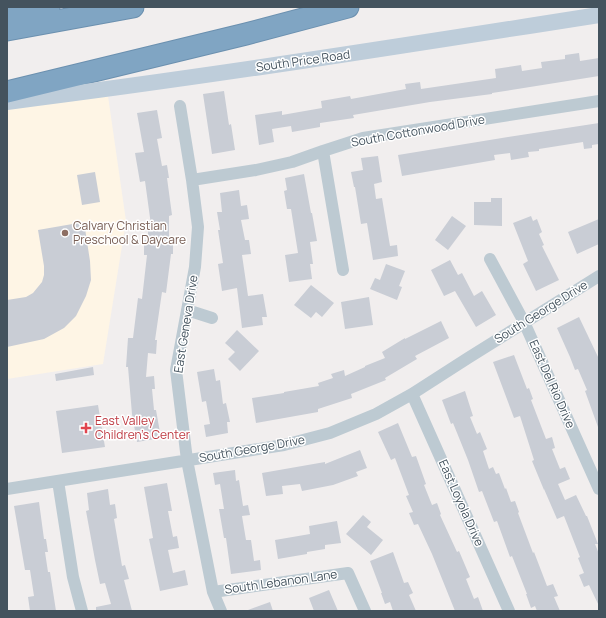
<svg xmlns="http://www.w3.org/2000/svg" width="606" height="618" font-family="Manrope,sans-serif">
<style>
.commercial{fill:#fef5e5}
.building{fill:#c9cdd5}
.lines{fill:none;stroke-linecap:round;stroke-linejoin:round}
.highway-casing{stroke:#6b90af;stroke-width:23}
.street{stroke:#bdcad2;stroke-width:12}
.secondary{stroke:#becdda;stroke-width:16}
.highway{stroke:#80a5c3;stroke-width:21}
.education-dot{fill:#8d6e63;stroke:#fff;stroke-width:1.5}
.health-dot{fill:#e0444e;stroke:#fff;stroke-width:1.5}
.labels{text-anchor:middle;stroke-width:3;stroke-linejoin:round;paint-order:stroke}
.street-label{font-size:12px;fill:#44535e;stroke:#fff}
.education-label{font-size:12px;fill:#785e54;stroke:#fff;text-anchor:start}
.health-label{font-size:12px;fill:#be3a42;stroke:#fff;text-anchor:start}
</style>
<rect width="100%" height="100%" fill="#f1eeee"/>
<!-- commercial -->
<path class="commercial" d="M108,96L126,221L103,364L7,379V108Z"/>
<!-- building -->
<path class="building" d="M579,53L580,61L599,58V76L492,93V94L430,102L353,115L354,118L320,123V127L292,132L291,126L272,129L274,142L259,145L255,115L282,111V115L322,108L321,101L350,96L351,99L406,89L405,84L420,82L421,89L496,78L495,69L521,65L522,71L542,68L541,62L565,59V55Z
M224,91L229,125L231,124L235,150L212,154L203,94Z
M157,110L162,138L157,139L162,166L167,165L169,178H167L172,215L169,216V243H173V254H171L166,293L162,292L155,340H157L156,354L148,353L146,377L154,376L155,389H152L154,410H156L161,438L137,442L132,414L128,367H126L128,338H133L138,298L142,299L147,255H144V240H148V225H151L145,181L140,182L135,153L144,152L137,113Z
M599,123V144L592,145V148L584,149L583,142L539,149V151L528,152L529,157L511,160L510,153L494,155L495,160L402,176L398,155L508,137Z
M378,156L382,182L374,184L376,199L382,198L390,246L397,245L398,256L373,260L367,223L361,224L355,187H354L351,172L363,170L361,158Z
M95,172L100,202L82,205L77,175Z
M304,174L311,213H312L317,241L310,242L313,264H310L312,279L289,282L285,255L298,253L291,209H287L284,191L287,190L285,178Z
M239,190L241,206L247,205L249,219L241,220L245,240H249L251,254L242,255L248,296L263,294L267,317H262L263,325L242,328L237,288L222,291L218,264L223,263L218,230H220L217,212H222L220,193Z
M491,198H502V226L474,225V202H491Z
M452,216L466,226L448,250L435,240Z
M531,216L533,221L537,219L542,232L539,234L544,245L542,246L559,280L536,291L523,264L528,261L513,223Z
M599,219V244L577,254L568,232Z
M84,222L90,261L91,280L86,296L76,316L64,328L44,339L7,347V300L26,297L33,293L42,282L44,275V266L38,230Z
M450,260L458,275L462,273L474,296L482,291L496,315L476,327L455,291L444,296L431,270Z
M386,264L405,271L399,286L402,287L397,300L370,289L375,278L380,280Z
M311,285L334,303L322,317L316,312L311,318L294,305Z
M369,297L373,325L345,329L341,302Z
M579,317L599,359V427H598L585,391L587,390L578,369L575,370L570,357L557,328Z
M441,321L449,338L415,356L417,359L385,378L386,380L351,394L352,398L318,409V412L256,423L252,398L284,393V392L319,386L318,383L333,378L331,374L344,370L345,376L365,367V366L385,358L382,352L405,338V339Z
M237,330L259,351L240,371L228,359L235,352L225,343Z
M514,355L527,389L529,388L533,399L531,400L546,439L552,437L555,448L552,449L560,469L565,467L570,479L558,484L565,500L576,495L586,516H587L598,544H595L599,554V606L589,585L584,587L579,575L584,573L578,558L580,557L564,516L557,519L544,489V490L532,461L534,460L520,416L514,418L493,362Z
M93,367L94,375L56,381L55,374Z
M214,369L216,381L220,380L223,404L226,403L230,422H227L228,433L206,437L204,425L210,424L206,401L202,402L197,372Z
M465,391L473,416L470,417L477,434L480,432L487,449L483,451L489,469L493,467L496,474L499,473L505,489L506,488L511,502L515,501L519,512L518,513L533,553L534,552L547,586L553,584L558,596L554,597L560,611H537L535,606L531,608L526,594H527L512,556L510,557L497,521L494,522L482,491L479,492L468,460L453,423L451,424L442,400Z
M98,405L105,447L62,453L56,411Z
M398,423L412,457L416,456L426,484L424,485L432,505L437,503L441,514L440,515L457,552L459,551L470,577L466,579L474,599L478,597L483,611H455L432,554L418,524L414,525L409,513L413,512L406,496L409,495L395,458L391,460L378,432Z
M360,450L367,468L356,472L358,476L333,485L302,491L300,484L282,486L283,494L266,496L262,473L325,462V464Z
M235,470L236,481L239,480L243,506L248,505L250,515L242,516L246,540H251L254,561L260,560L261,570L231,574L226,538H224L219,509H224L220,484L215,485L213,473Z
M167,483L172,511H168L173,537L177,536L179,548L168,550L173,573L185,570L188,585L160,591L149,539L153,538L144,487Z
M108,489L110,505L115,504L117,518L114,519L122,566L125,565L129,579L124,580L132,611H96V607L111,604L105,583L100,584L95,560L86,511L89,510L87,493Z
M39,502L44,539H46L48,552H45L48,572H50L56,611H30L28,597L34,596L30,570H25L14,506Z
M363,515L371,522L367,527L383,540L371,555L346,534Z
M337,521L341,543L325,545V549L307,552V554L278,559L275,540L310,534L309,526Z
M393,552L404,583L408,582L413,593L409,595L416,611H393L390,602L385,604L381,593H382L370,561Z
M329,590L338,611H314L309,598Z
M270,602L273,611H248V610Z"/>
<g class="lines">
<defs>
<path id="highway" d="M7,13L49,7
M7,30L133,7
M7,92L246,34L348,7"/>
</defs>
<!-- highway casing -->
<use href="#highway" class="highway-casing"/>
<!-- street -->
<path class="street" d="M180,106L192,180L198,227L195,267L176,370L187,460L213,592L221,611
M323,151L343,270
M192,180L256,170L292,162L323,151L363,138L599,101
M490,259L524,322L599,489
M187,310L212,318
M412,394L509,611
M58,481L73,577L82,611
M7,489L284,445L330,433L376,414L412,394L468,358L599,276
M213,592L348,573L365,611"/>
<!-- secondary -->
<path class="secondary" d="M7,102C205,77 402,46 599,15"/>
<!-- highway -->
<use href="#highway" class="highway"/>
</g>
<!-- markers -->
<circle class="education-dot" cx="65" cy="233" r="4"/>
<path class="health-dot" d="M84 422h4v4h4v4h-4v4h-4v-4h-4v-4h4z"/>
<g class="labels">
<!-- street labels -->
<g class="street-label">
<text transform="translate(303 61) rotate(-8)" y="4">South Price Road</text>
<text transform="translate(418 131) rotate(-10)" y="4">South Cottonwood Drive</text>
<text transform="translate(541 312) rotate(-32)" y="4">South George Drive</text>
<text transform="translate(186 324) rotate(-81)" y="4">East Geneva Drive</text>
<text transform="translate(552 384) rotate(66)" y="4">East Del Rio Drive</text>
<text transform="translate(252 449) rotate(-10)" y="4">South George Drive</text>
<text transform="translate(461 503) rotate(66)" y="4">East Loyola Drive</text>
<text transform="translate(281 582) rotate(-8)" y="4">South Lebanon Lane</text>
</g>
<!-- education labels -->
<g class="education-label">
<text x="73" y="230">Calvary Christian<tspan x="73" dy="14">Preschool &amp; Daycare</tspan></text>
</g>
<!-- health labels -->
<g class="health-label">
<text x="95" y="425">East Valley<tspan x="95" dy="14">Children's Center</tspan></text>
</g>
</g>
<!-- border -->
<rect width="606" height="618" fill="none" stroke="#44535e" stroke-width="16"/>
</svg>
